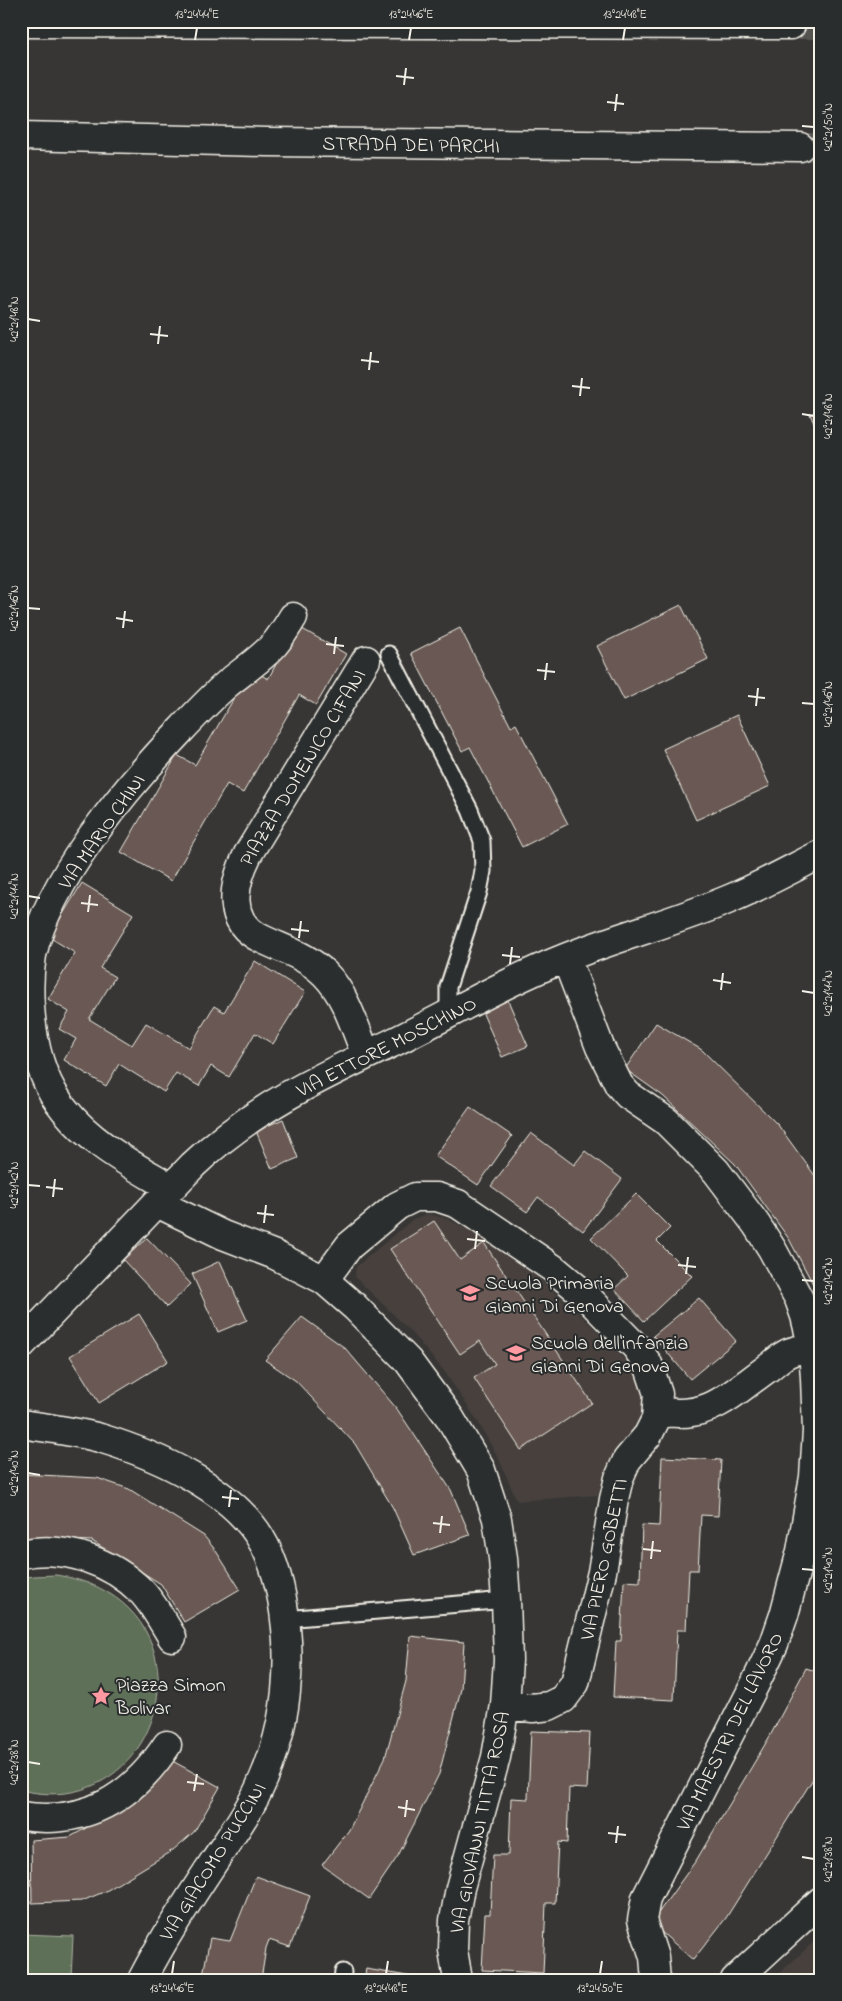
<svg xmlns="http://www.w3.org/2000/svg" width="842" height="2001" font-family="'Indie Flower',sans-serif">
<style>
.built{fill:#46403e}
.green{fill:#5f7059;stroke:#aab0a0}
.building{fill:#695852;stroke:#f4f1e8}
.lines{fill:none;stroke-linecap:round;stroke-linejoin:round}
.highway-tunnel{stroke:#535250;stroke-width:28;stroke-dasharray:28 14;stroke-linecap:butt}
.lane-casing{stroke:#f4f1e8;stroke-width:19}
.street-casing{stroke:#f4f1e8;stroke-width:31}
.highway-casing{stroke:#f4f1e8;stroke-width:31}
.lane{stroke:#2a2d2e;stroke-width:15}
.street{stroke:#2a2d2e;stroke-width:28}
.highway{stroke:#2a2d2e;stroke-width:28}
.ticks{fill:none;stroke:#f4f1e8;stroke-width:2}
.labels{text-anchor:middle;stroke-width:4;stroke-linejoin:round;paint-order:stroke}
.street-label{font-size:20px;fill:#f4f1e8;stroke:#2a2d2e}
.poi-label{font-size:20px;fill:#f4f1e8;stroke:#2a2d2e;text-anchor:start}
.neatline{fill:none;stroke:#f4f1e8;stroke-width:2}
.ticks-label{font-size:12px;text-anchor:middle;fill:#f4f1e8}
</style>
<rect width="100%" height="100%" fill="#373635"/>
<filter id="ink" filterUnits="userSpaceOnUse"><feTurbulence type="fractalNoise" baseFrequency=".02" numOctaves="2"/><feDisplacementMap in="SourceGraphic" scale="10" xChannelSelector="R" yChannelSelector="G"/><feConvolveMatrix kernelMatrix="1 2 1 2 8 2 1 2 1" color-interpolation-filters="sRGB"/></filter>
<g filter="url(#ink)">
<!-- built -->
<path class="built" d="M428,1214L448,1219L472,1232L536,1276L589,1323L629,1364L641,1383L647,1404L644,1419L608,1464L598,1495L517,1501L499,1459L475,1417L444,1371L408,1329L355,1277L356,1267L413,1219Z
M821,1935V1980H772Z"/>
<!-- green -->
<path class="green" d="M56,1575C223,1600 167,1826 21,1790V1578L34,1576Z
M21,1934L73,1936L71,1980H21Z"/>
<!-- building -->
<path class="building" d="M821,410V440L810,414Z
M681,605L708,659L624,700L597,646Z
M297,626L346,654L316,705L299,695L243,793L227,784L171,881L121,852L177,755L195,765L251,669L268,679Z
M460,628L511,727L516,724L568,824L522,847L470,747L462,751L411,653Z
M737,715L770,786L696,820L663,749Z
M82,883L133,914L100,968L115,977L89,1019L132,1045L146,1023L189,1048L214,1006L224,1012L255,961L305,992L273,1044L255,1033L229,1077L211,1066L199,1086L176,1073L164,1092L119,1064L106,1086L64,1060L76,1039L59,1029L69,1012L48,999L75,953L49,937Z
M506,996L528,1046L502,1057L480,1007Z
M656,1023L702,1050L778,1125L821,1184V1280L813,1284L789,1239L735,1164L663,1096L625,1069Z
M470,1107L512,1136L478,1185L435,1156Z
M283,1119L298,1158L272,1169L256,1131Z
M531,1133L574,1165L585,1151L622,1179L583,1231L538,1197L527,1212L491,1186Z
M636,1194L670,1228L657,1241L692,1276L644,1321L614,1289L628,1276L591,1238Z
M434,1221L460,1260L484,1243L592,1403L521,1450L474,1378L495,1364L480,1341L460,1354L390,1249Z
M21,1234L26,1237L21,1243Z
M147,1238L191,1284L167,1307L123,1260Z
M220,1261L247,1320L218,1332L192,1274Z
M699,1298L736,1341L690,1379L653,1336Z
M139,1314L168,1361L99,1403L70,1356Z
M302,1317L345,1348L397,1409L451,1490L470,1535L414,1555L393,1508L355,1444L296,1381L265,1360Z
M662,1457L721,1460L718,1516L701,1515L698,1570H689L686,1630H677L674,1700L613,1697L616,1641H621L624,1581L640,1582L642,1525L659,1526Z
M21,1474L97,1478L129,1489L204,1536L216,1551L240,1589L184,1622L161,1584L92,1541L21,1538Z
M821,1623V1638L816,1636Z
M410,1636L464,1642L461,1689L439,1774L398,1856L369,1899L322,1865L349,1830L385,1758L406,1681Z
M806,1668L821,1673V1766L726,1918L693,1960L651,1923L697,1859L770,1736Z
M531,1731L590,1733L587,1789L569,1788L567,1843L558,1842L555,1903H546L543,1973L482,1970L485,1914H490L493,1855H509L511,1798L528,1799Z
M167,1758L220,1787L194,1832L173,1850L106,1891L82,1901L32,1903L31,1840L70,1837L143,1796Z
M256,1876L310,1896L290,1947L269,1940L266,1948L261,1980H202L210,1938L230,1941Z
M366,1969L425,1979V1980H364Z"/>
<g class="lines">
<!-- highway-tunnel -->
<path class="highway-tunnel" d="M791,25H821
M800,147H821"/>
<defs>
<path id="lane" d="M389,654L470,810L482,841L483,871L479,892L448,987V1002L451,1014
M285,1619L506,1600
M342,1980L343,1972"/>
<path id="street" d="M366,660L248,854C233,884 225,922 262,939C285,950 307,956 325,974C346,995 355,1028 366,1055
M566,958L600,1047L619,1085L628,1095L666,1121L716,1171L756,1224L772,1249L799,1299L805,1316L813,1349L815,1378L817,1431L814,1477L801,1551L784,1615L774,1644L755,1684L646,1898L642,1920L654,1957L656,1980
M171,1188C133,1165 93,1145 65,1110C45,1086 36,1057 32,1026C29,1003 28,978 32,955C49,879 126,788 179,732C194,716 210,699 227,684C242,672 258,661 271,648C280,639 286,628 293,617
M157,1203L223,1235L275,1255L324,1280L355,1307L408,1361L450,1418L481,1470L497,1519L503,1558L506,1600L508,1660L505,1705L496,1757L460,1888L454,1920L453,1950L458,1980
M324,1280L349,1246L397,1206L415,1197H437L458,1204L554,1269L585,1295L636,1347L648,1364L658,1394L656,1419L648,1435L627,1460L619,1478L614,1499L602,1572L575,1683L563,1699L549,1706L533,1708L505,1705
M21,1345L193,1165C250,1110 320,1077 392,1043C449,1015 505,982 565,958C620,936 678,921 732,898C763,885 791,869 821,854
M658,1411C708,1421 730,1395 768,1368C776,1362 784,1353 794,1351C800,1349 807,1349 813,1349
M21,1424C48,1428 74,1431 100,1438C156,1455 237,1490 265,1546C280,1575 285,1609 287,1641C290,1693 281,1742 259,1789C247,1815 229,1839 213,1863C188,1901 163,1939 142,1980
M21,1554C64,1544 112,1562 142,1592C154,1605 163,1622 172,1637
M21,1816C86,1826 132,1798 167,1745
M735,1980L821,1901"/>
<path id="highway" d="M21,23L791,25
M21,136L267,142L800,147"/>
</defs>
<!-- lane casing -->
<use href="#lane" class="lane-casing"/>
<!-- street casing -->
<use href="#street" class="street-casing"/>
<!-- highway casing -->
<use href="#highway" class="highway-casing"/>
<!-- lane -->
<use href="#lane" class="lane"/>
<!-- street -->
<use href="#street" class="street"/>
<!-- highway -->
<use href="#highway" class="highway"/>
</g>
</g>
<!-- ticks -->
<path class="ticks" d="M195,40L197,28M409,40L411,28M623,40L625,28M396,76L414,78M404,85L406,68M607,102L624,104M615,111L617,94M802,126L814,127M28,319L40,321M150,334L168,336M158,344L160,326M361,360L379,362M369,370L371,352M572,386L590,388M580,396L582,378M802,414L814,416M28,608L40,609M116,618L133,621M123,628L125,611M326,644L344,646M334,654L336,637M537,670L555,672M545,680L547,663M748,696L765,698M802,703L814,704M756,706L758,688M28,896L40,898M81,903L98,905M88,912L90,895M291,929L309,931M299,938L301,921M502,955L520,957M510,964L512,947M713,980L731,983M721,990L723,973M802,991L814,993M28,1185L40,1186M46,1187L63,1189M53,1197L55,1179M257,1213L274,1215M264,1223L266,1205M467,1239L485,1241M475,1249L477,1231M678,1265L696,1267M686,1274L688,1257M802,1280L814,1281M28,1473L40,1475M222,1497L239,1499M229,1507L231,1490M433,1523L450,1525M440,1533L442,1516M643,1549L661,1551M651,1559L653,1541M802,1569L814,1570M28,1762L40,1764M187,1782L204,1784M194,1791L197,1774M398,1807L415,1810M405,1817L407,1800M608,1833L626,1835M616,1843L618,1826M802,1857L814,1859M172,1974L174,1961M386,1974L388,1961M600,1974L602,1961"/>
<!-- icons -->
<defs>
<symbol id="school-bare" viewBox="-9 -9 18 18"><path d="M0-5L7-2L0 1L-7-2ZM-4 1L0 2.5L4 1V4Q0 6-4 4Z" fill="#ff9aa2" stroke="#2a2d2e" stroke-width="2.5" paint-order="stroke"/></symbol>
<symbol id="sight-bare" viewBox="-9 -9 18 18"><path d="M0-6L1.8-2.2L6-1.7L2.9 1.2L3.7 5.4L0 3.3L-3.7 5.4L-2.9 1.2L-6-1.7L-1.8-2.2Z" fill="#ff9aa2" stroke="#2a2d2e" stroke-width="2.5" paint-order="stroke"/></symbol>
</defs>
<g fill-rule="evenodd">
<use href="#school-bare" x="456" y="1279" width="28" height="28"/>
<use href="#school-bare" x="502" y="1339" width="28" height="28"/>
<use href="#sight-bare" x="87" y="1682" width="28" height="28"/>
</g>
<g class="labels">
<!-- street labels -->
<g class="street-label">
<text transform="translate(411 144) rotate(1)" y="7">STRADA DEI PARCHI</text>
<text transform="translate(302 767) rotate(-59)" y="7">PIAZZA DOMENICO CIFANI</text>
<text transform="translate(101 831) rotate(-55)" y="7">VIA MARIO CHINI</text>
<text transform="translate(386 1046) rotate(-27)" y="7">VIA ETTORE MOSCHINO</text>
<text transform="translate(603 1559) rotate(-78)" y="7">VIA PIERO GOBETTI</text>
<text transform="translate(729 1731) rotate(-64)" y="7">VIA MAESTRI DEL LAVORO</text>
<text transform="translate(479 1822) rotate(-78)" y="7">VIA GIOVANNI TITTA ROSA</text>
<text transform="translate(212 1861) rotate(-58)" y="7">VIA GIACOMO PUCCINI</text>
</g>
<!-- poi labels -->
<g class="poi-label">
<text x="485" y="1289">Scuola Primaria<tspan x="485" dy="23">Gianni Di Genova</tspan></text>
<text x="531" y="1349">Scuola dell'infanzia<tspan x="531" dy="23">Gianni Di Genova</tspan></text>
<text x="116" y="1691">Piazza Simon<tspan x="116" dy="23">Bolivar</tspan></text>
</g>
</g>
<!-- margin -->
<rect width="842" height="2001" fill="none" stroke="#2a2d2e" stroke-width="55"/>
<rect x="28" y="28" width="786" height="1946" class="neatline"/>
<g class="ticks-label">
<text x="197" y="18">13°24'44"E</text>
<text x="411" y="18">13°24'46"E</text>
<text x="625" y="18">13°24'48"E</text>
<text transform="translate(828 127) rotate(-90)" y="4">42°21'50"N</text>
<text transform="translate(14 319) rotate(-90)" y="4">42°21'48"N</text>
<text transform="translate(828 416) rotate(-90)" y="4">42°21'48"N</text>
<text transform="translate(14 608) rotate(-90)" y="4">42°21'46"N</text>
<text transform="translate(828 704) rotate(-90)" y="4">42°21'46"N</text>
<text transform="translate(14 896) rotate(-90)" y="4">42°21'44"N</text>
<text transform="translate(828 993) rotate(-90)" y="4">42°21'44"N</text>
<text transform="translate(14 1185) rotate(-90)" y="4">42°21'42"N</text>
<text transform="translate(828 1281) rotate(-90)" y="4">42°21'42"N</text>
<text transform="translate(14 1473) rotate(-90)" y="4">42°21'40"N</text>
<text transform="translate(828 1570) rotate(-90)" y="4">42°21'40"N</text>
<text transform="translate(14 1762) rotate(-90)" y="4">42°21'38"N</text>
<text transform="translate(828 1859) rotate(-90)" y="4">42°21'38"N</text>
<text x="172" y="1992">13°24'46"E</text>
<text x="386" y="1992">13°24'48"E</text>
<text x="600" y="1992">13°24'50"E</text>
</g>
</svg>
